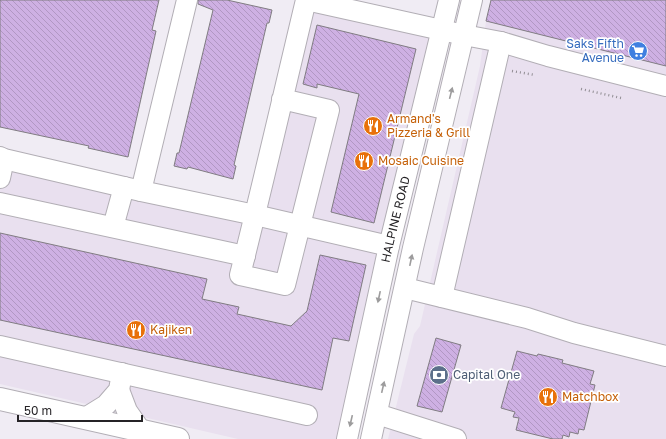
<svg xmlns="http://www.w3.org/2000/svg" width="666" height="439" font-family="'Golos Text',sans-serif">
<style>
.built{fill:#e9e0ef}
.building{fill:url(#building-back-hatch);stroke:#807c82}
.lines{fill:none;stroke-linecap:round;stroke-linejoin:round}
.minor-casing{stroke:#b2aeb5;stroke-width:22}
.major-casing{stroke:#b2aeb5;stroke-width:24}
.path{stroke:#918d93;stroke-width:2.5;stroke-dasharray:1 3;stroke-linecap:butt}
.minor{stroke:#fff;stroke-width:20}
.major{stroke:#fff;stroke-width:22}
.oneway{fill:#9d9c9d}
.labels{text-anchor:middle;stroke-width:3.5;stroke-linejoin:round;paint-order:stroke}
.shop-label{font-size:12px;fill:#366cbe;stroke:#fff;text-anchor:end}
.food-label{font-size:12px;fill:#c56008;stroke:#fff;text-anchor:start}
.street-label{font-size:12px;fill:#252326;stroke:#fff}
.service-label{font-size:12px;fill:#4e5e75;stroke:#fff;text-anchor:start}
</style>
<defs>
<pattern id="building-back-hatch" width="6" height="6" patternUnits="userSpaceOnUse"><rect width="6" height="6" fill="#ceb0e3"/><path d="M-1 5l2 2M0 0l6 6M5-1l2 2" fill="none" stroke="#b197c3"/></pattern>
</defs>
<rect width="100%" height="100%" fill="#f0ecf4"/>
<!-- built -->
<path class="built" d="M306,0L442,30L347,439H238L0,384V156L254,215Z
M666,0V439H388L414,334L420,326L480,66L486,21Z"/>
<!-- building -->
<path class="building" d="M0,0H159L152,30L156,31L128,157L88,148L89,146L0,127Z
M198,0H227L272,10L269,23H267L234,165L236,166L233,179L188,167L187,169L174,166L177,153H179L213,10L198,4Z
M491,0H666V66L486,21Z
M317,25L416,49L374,223L331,212L359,94L317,84V88L303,84Z
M0,233L207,279L202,299L239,307L237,314L291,326L307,311L320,255L366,265L349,341L333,338L322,390L0,320Z
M436,338L461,345L442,412L417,406Z
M517,351L537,356L538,354L563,360L562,363L594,371L590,384L595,385L584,430L579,429L578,434L570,432L569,437L563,435L562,439H553L516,430L519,418L513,417L515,412L501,408Z"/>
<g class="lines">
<defs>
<g id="minor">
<path d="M306,0L464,35L501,42L548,56L666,86"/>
<path d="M282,99L329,110L285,285L240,275C263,184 284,92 306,0"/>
<path d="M0,157L4,159L141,191L255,215L389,246"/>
<path d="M0,178L4,159"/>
<path d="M141,191L187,0"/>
<path d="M0,203L245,256"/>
<path d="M113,227L124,187"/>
<path d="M405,288L527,318L574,333L666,356"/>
<path d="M442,297L501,42"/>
<path d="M0,346L307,415"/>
<path d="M119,390L127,411L141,431"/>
<path d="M377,414L456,439"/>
<path d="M85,418L106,405L119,390L122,373"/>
<path id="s1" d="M347,439L389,246L449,0"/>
<path d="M371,439L413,248L472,0"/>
</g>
<path id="major" d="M0,399L178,439"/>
</defs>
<!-- minor casing -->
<use href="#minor" class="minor-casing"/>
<!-- major casing -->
<use href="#major" class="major-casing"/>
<!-- path -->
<path class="path" d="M512,71L535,75
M581,89L621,98"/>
<!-- minor -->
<use href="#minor" class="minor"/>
<!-- major -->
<use href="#major" class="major"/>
</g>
<!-- one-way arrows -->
<defs><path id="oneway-solid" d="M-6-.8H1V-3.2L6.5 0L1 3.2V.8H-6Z"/></defs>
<g class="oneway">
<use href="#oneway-solid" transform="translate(451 93) rotate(-76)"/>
<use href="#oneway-solid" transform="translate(411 260) rotate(-78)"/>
<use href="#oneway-solid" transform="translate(379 297) rotate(102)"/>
<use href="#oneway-solid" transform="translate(383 387) rotate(-77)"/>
<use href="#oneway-solid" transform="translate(351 421) rotate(103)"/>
</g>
<!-- icons -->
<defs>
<symbol id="supermarket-disc" viewBox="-11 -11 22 22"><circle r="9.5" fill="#3f7fe0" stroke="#fff"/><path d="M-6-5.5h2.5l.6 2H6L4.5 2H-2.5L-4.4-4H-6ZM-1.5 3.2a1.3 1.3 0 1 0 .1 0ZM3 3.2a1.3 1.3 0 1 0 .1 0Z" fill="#fff"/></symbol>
<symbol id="restaurant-disc" viewBox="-11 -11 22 22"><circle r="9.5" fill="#e8710a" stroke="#fff"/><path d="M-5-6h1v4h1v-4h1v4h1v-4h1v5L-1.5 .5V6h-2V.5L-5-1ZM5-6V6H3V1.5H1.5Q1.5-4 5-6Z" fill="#fff"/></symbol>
<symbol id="bank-disc" viewBox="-11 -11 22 22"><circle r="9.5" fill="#5c6f8a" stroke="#fff"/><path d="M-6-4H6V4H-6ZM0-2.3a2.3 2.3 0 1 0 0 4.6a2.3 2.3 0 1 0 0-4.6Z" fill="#fff"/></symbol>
</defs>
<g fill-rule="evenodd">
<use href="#supermarket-disc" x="627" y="40" width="22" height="22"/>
<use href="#restaurant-disc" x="362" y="115" width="22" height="22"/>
<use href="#restaurant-disc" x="353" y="150" width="22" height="22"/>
<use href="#restaurant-disc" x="125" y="319" width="22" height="22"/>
<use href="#bank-disc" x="428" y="364" width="22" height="22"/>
<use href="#restaurant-disc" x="537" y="386" width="22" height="22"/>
</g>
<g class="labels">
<!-- shop labels -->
<g class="shop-label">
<text x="624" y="48">Saks Fifth<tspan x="624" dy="14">Avenue</tspan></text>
</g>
<!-- food labels -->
<g class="food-label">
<text x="387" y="123">Armand's<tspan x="387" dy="14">Pizzeria &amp; Grill</tspan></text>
<text x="378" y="165">Mosaic Cuisine</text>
<text x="150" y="334">Kajiken</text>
<text x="562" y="401">Matchbox</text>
</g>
<!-- street labels -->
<g class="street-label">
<text dy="4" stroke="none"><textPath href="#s1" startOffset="225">HALPINE ROAD</textPath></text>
</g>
<!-- service labels -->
<g class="service-label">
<text x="453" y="379">Capital One</text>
</g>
</g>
<!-- scale -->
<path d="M18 415v6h124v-6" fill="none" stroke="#252326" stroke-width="2"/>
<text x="24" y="415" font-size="12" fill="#252326" stroke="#ffffff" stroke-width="3" paint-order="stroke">50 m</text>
</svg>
